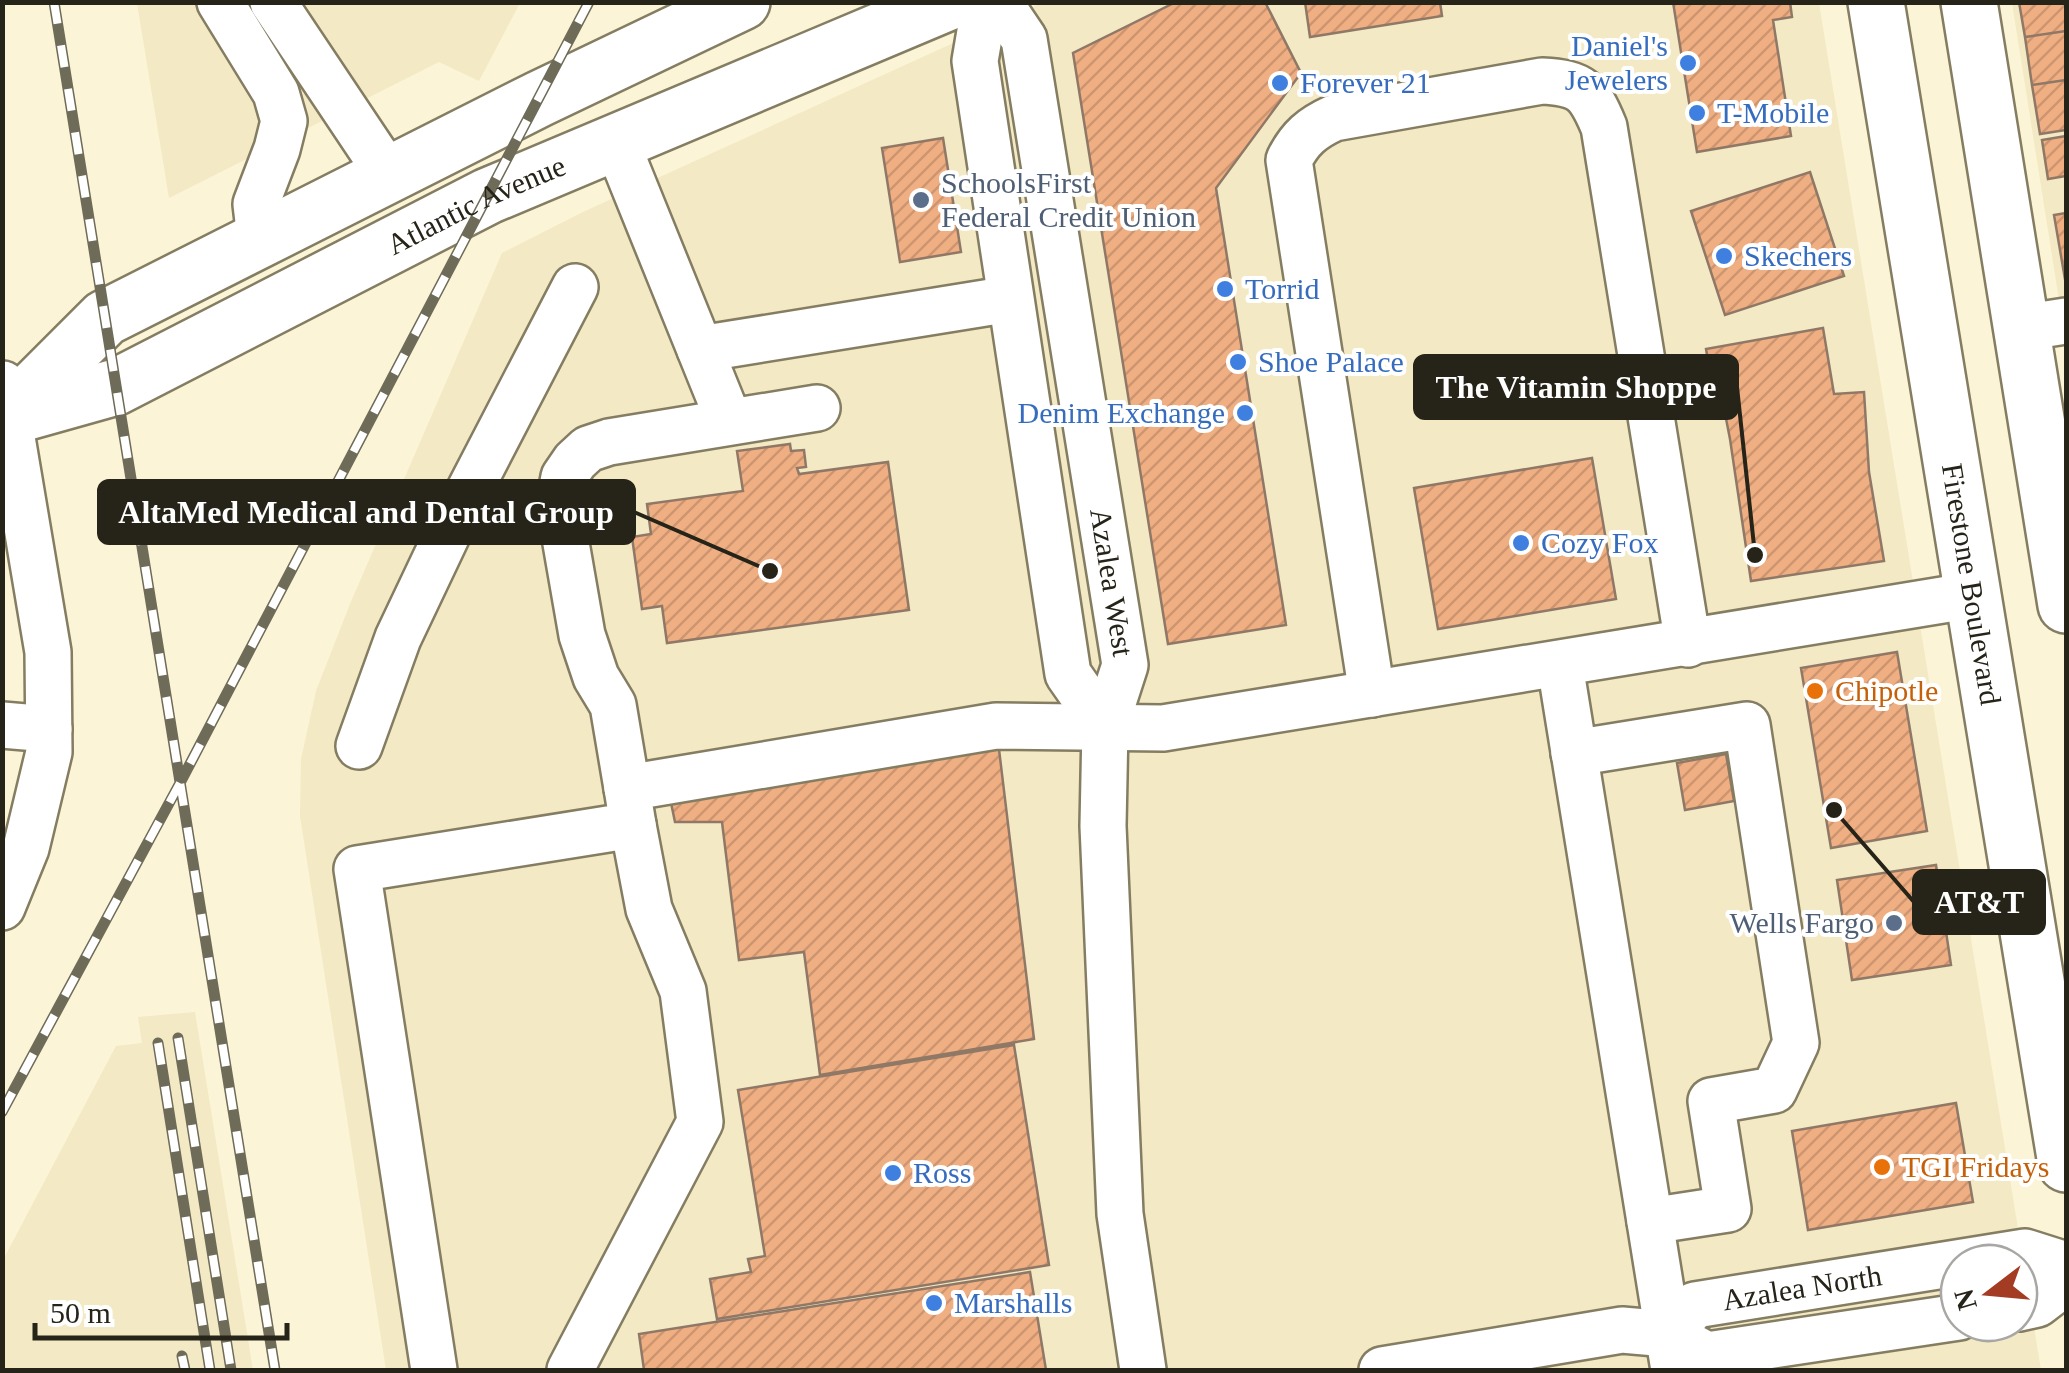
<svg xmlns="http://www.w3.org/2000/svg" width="2069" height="1373" font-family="Georgia,serif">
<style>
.built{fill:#f3e9c4;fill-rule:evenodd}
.building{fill:url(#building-hatch);stroke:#907867;stroke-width:2.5}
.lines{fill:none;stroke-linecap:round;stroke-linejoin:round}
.minor-casing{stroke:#847d62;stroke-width:50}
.major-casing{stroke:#847d62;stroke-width:60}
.minor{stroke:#fff;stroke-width:45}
.major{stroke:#fff;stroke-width:55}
.rail-casing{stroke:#6e6b59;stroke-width:11}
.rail{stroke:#fff;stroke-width:8;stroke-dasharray:22;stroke-linecap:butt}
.shop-dot{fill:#3f7fe0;stroke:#fff;stroke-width:4}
.service-dot{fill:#5c6f8a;stroke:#fff;stroke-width:4}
.food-dot{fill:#e8710a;stroke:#fff;stroke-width:4}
.labels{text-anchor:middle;stroke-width:8;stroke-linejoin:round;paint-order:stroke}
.shop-label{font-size:30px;fill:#366cbe;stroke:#fff;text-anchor:start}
.service-label{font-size:30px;fill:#4e5e75;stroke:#fff;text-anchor:start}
.street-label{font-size:30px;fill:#262419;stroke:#fff}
.food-label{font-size:30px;fill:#c56008;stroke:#fff;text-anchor:start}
.leader{fill:none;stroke:#262419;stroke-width:4}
.callout-dot{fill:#262419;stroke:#fff;stroke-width:4}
.callout{fill:#262419;stroke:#262419;stroke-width:4}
.callout-label{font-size:32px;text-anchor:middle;font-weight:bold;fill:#fff}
</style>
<defs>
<pattern id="building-hatch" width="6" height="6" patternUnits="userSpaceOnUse" patternTransform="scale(2.5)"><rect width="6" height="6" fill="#f0af82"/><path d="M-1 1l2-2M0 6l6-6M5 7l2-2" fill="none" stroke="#ce9670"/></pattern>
</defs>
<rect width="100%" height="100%" fill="#fbf4d6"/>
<!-- built -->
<path class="built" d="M137,3H520L479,81L439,62L169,198Z
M1041,3H1819L2041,1370H386L300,816L301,759L316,691L350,604L502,253L583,212ZM1959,1263H2019V1323H1959Z
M2012,3H2066V344Z
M195,1012L253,1370H3V1260L116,1046L142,1043L138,1017Z"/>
<!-- building -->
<path class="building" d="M1176,2H1265L1301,73L1216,188L1286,625L1168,644L1073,53Z
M1305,2H1440L1442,16L1310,37Z
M1673,2H1790L1792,17L1773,20L1791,136L1697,152Z
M2019,2H2066V31L2025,37Z
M2066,31V80L2032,85L2025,37Z
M2066,80V130L2040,134L2032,85Z
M2066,136V176L2048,179L2042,140Z
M943,138L961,252L900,262L882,148Z
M1810,172L1844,276L1725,315L1691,211Z
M2066,213V285L2054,215Z
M1823,328L1834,394L1864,392L1869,472L1884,561L1751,581L1730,439L1721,393L1714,394L1706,349Z
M790,444L791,451L804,450L806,467L797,468L799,474L888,462L909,610L667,643L662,606L642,609L632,537L651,534L647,504L743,491L737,451Z
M1592,458L1616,599L1438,629L1414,488Z
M1897,652L1927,831L1831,848L1801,668Z
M998,741L1034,1039L820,1075L804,952L739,960L722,822H675L670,798Z
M1726,754L1734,801L1685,810L1677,763Z
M1936,865L1951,965L1852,980L1837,880Z
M1014,1045L1049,1265L717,1319L710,1279L751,1272L748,1259L765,1256L738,1090Z
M1956,1103L1973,1202L1808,1230L1792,1131Z
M1030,1272L1046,1370H644L639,1334Z"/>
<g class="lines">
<defs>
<g id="minor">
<path d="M220,2L276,93L284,121L277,149L256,204L260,238"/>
<path d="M273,2L388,174"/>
<path d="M985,2L975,61L1068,674L1105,727"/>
<path id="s1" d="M999,2L1024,39L1125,665L1105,727L1103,826L1120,1214L1143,1370"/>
<path d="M617,144L729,421"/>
<path d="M2021,328L2066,321"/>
<path d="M700,349L1010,299"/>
<path d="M1560,665L1674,1370"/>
<path d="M1372,694L1289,160C1300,138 1312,128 1334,118L1542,81C1582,83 1589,91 1604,127L1688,644"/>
<path d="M2,725L49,729"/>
<path d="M359,746L398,638L454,520L575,287"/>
<path d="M1574,753L1747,725L1796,1043L1774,1090L1711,1101L1728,1209L1650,1221"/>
<path d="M627,788L613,705L596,677L582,635L559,503L564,477L575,461L588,449L609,442L817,408"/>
<path d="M2,907L26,848L49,752L48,652L3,384"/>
<path d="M2019,1308L2037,1304L2066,1282"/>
<path id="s2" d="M1668,1334L1695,1305L2025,1252L2066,1265"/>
<path d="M434,1370L357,869L633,825L627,788L996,726L1163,728L1973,595"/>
<path d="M570,1370L700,1122L683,991L649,909L633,825"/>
<path d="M1382,1370L1622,1330L1668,1334L1707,1355L1959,1317"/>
</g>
<g id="major">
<path id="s3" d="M1876,2L2066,1164"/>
<path d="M1969,2L2066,605"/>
<path d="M10,413L105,318L539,99L742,2"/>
<path id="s4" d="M2,419L116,387L488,196L949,2"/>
</g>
</defs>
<!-- minor casing -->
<use href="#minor" class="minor-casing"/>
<!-- major casing -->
<use href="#major" class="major-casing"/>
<!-- minor -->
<use href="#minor" class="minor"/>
<!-- major -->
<use href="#major" class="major"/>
<defs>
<path id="rail" d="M54,2L275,1370
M178,1038L231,1370
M158,1043L210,1370
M2,1112L180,783L589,2
M182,1356L185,1370"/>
</defs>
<!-- rail casing -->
<use href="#rail" class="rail-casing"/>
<!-- rail -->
<use href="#rail" class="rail"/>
</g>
<!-- markers -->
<g class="shop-dot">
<circle cx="1688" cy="63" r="10"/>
<circle cx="1280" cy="83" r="10"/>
<circle cx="1697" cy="113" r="10"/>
<circle cx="1724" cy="256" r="10"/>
<circle cx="1225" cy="289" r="10"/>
<circle cx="1238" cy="362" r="10"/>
<circle cx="1245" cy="413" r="10"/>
<circle cx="1521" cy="543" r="10"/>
<circle cx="893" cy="1173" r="10"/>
<circle cx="934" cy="1303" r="10"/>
</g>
<g class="service-dot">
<circle cx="921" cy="200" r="10"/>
<circle cx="1894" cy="923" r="10"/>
</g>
<g class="food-dot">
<circle cx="1815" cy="691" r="10"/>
<circle cx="1882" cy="1167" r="10"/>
</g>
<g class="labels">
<!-- shop labels -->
<g class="shop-label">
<text x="1668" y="56" text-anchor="end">Daniel's<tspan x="1668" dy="34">Jewelers</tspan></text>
<text x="1300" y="93">Forever 21</text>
<text x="1717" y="123">T-Mobile</text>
<text x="1744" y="266">Skechers</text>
<text x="1245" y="299">Torrid</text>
<text x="1258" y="372">Shoe Palace</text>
<text x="1225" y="423" text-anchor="end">Denim Exchange</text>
<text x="1541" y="553">Cozy Fox</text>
<text x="913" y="1183">Ross</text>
<text x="954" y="1313">Marshalls</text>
</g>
<!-- service labels -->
<g class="service-label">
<text x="941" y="193">SchoolsFirst<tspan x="941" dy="34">Federal Credit Union</tspan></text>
<text x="1874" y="933" text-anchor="end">Wells Fargo</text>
</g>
<!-- street labels -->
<g class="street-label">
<text dy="10" stroke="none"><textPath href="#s4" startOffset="522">Atlantic Avenue</textPath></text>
<text dy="10" stroke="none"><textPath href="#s1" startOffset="595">Azalea West</textPath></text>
<text dy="10" stroke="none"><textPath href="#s3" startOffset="590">Firestone Boulevard</textPath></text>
<text dy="10" stroke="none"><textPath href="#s2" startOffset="148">Azalea North</textPath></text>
</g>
<!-- food labels -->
<g class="food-label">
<text x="1835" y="701">Chipotle</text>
<text x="1902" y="1177">TGI Fridays</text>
</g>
</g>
<!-- callouts -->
<path class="leader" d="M1755 555L1737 387M770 571L634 512M1834 810L1914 902"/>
<g class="callout-dot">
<circle cx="1755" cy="555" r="10"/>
<circle cx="770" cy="571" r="10"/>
<circle cx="1834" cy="810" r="10"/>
</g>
<g class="callout">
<rect x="1415" y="356" width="322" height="62" rx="10"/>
<rect x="99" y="481" width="535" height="62" rx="10"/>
<rect x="1914" y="871" width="130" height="62" rx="10"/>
</g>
<g class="callout-label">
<text x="1576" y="398">The Vitamin Shoppe</text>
<text x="366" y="523">AltaMed Medical and Dental Group</text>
<text x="1979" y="913">AT&amp;T</text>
</g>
<!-- border -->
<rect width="2069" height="1373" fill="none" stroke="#262419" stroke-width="10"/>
<!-- north arrow -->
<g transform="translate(1989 1293) rotate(254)"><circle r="48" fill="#ffffff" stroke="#a8a7a3" stroke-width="2.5"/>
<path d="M0-8L18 38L0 25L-18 38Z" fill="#a43b23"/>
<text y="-15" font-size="28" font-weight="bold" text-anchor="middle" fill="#262419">N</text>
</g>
<!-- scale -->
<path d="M35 1323v15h252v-15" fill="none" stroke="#262419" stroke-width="5"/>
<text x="50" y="1323" font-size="30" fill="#262419" stroke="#ffffff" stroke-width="8" paint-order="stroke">50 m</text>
</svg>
